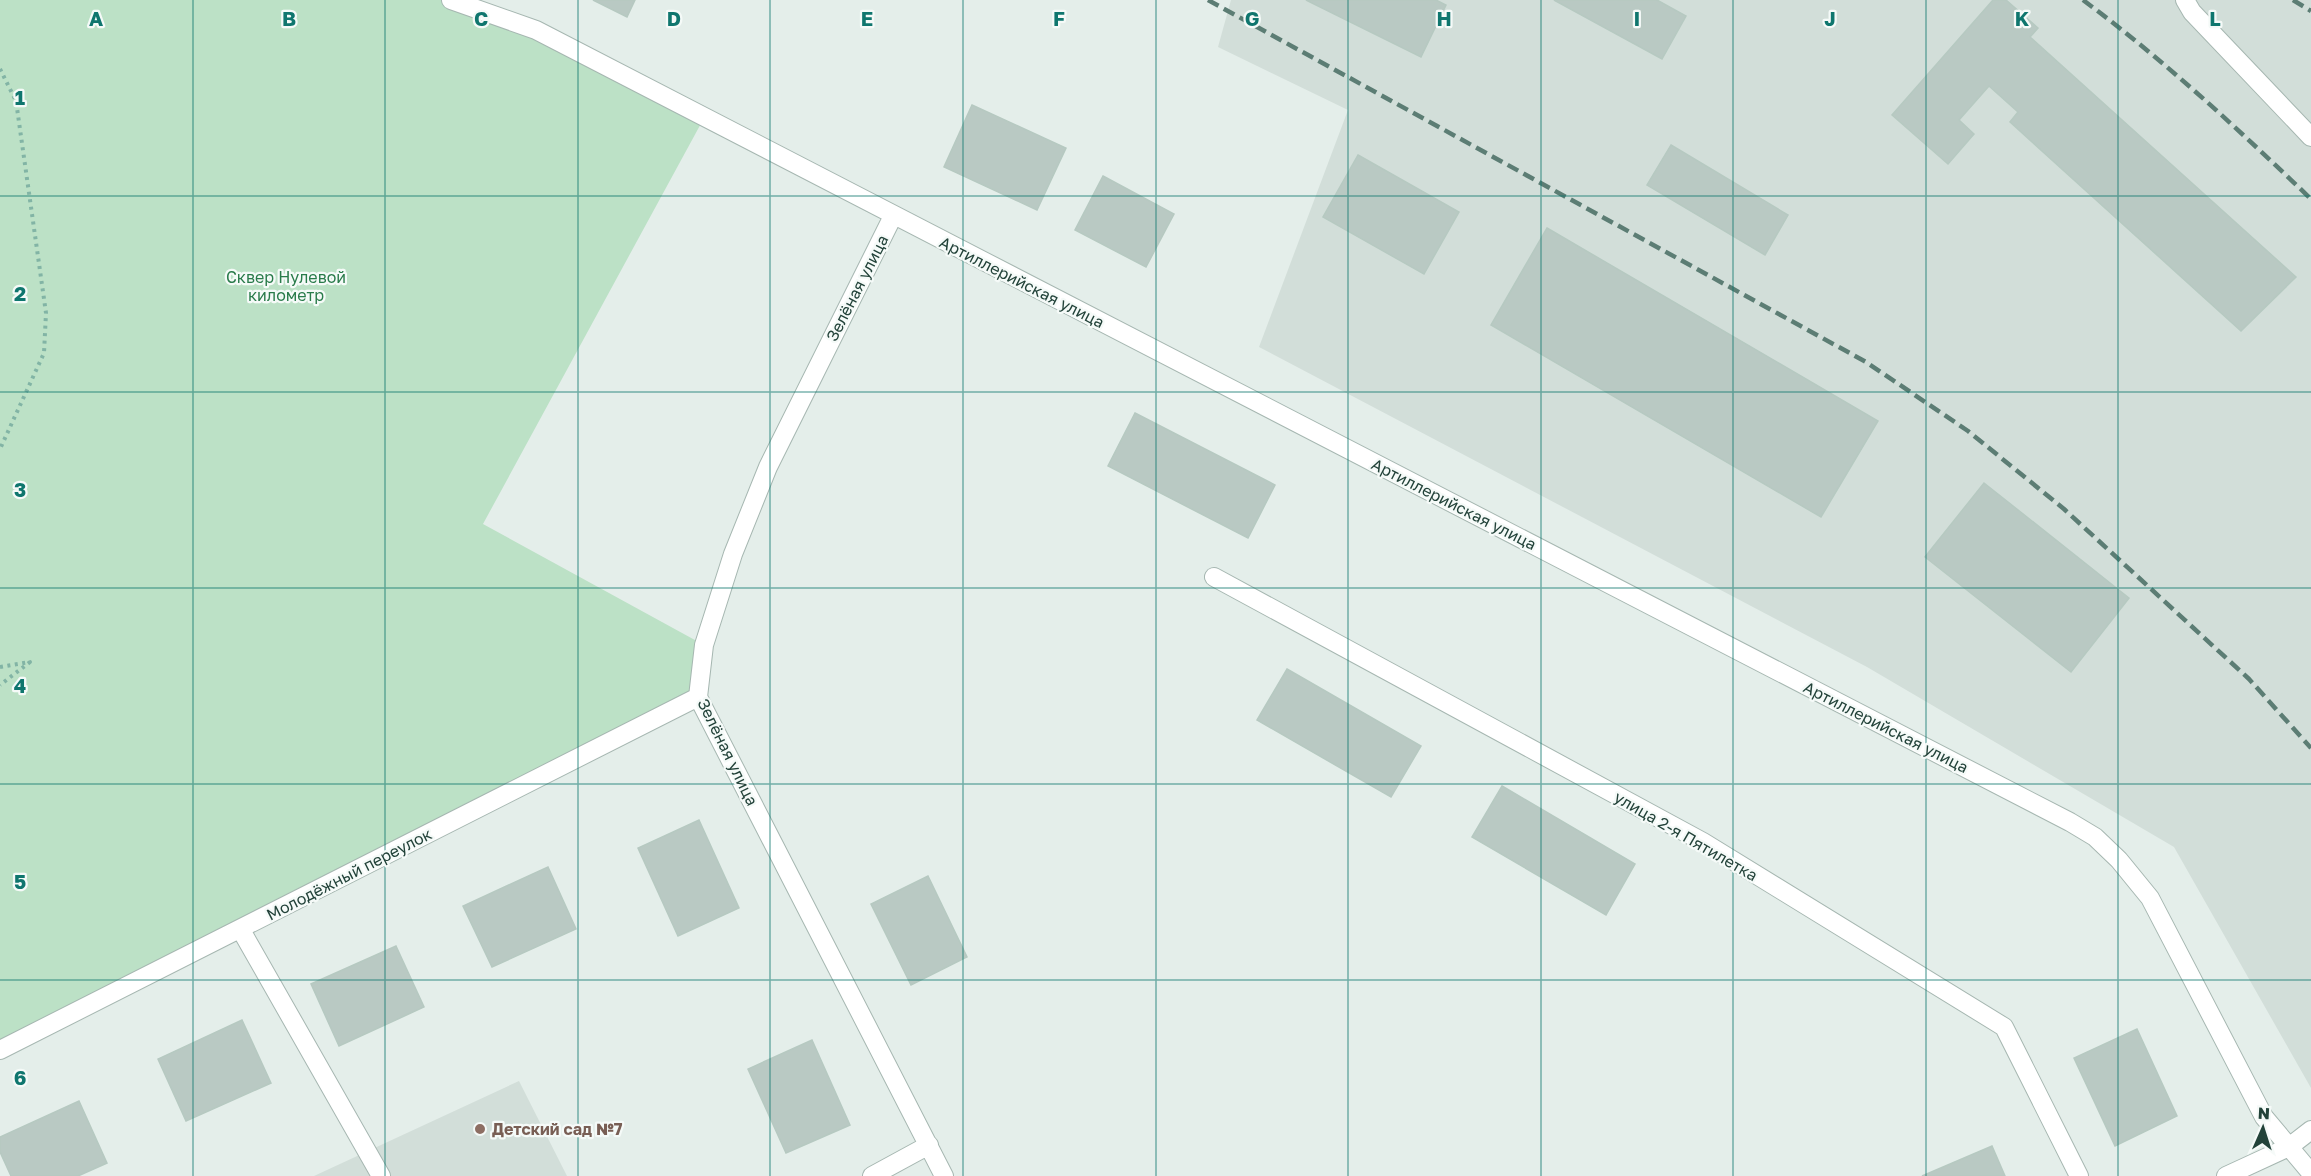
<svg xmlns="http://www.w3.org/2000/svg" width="2311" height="1176" font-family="'Golos Text',sans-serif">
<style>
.built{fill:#d2ded9}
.green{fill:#bce1c6}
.building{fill:#b9c9c3;stroke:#b6c9c1;stroke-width:1.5}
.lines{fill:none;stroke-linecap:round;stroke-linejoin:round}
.minor-casing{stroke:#a6b7b1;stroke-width:20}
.path{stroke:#82b4a5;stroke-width:4;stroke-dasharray:3 4.5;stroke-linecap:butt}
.minor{stroke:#fff;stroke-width:18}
.rail{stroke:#5c7d74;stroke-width:4.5;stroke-dasharray:12 6;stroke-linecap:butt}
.grid{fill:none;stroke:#0f766e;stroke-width:1.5;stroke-opacity:0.55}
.education-dot{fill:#8d6e63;stroke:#f5faf8;stroke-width:2}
.labels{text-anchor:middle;stroke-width:4.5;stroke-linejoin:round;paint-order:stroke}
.park-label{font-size:16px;fill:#297b4a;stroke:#f5faf8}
.street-label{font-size:16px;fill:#224239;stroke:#f5faf8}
.education-label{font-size:16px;font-weight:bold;fill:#785e54;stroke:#f5faf8;text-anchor:start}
.grid-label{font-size:20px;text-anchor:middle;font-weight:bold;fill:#0f766e;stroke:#f5faf8;stroke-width:4.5;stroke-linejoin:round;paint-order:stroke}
</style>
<rect width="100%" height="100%" fill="#e4eeea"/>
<!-- built -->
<path class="built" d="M1231,0H2311V1088L2174,847L1867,667L1259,347L1348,110L1218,47Z
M519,1081L567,1176H314Z"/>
<!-- green -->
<path class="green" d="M0,0H451L704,118L483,524L704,645L698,697L0,1050Z"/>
<!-- building -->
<path class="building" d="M593,0H635L627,17Z
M1306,0H1436L1446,5L1421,57Z
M1554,0H1657L1686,16L1662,59Z
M1993,0H2006L2038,28L2030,37L2296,277L2241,331L2010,122L2018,112L1989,86L1959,120L1974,134L1948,164L1892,115Z
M972,105L1066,148L1037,210L944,167Z
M1671,145L1788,215L1765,255L1647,185Z
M1358,155L1459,212L1424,274L1323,217Z
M1103,176L1174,214L1146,267L1075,230Z
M1547,228L1878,421L1821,517L1491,325Z
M1135,413L1275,485L1248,538L1108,466Z
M1984,483L2129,598L2071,672L1925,557Z
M1287,669L1421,746L1391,797L1257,720Z
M1502,786L1635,864L1606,915L1472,837Z
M699,820L739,908L678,936L638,848Z
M548,867L576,929L492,967L463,906Z
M928,876L967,957L911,985L871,904Z
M396,946L424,1007L339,1046L311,984Z
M242,1020L271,1083L186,1121L158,1059Z
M2137,1029L2177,1116L2115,1146L2074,1058Z
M812,1040L850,1125L786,1153L748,1069Z
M79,1101L107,1163L78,1176H11L0,1152V1137Z
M1992,1146L2005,1176H1922Z"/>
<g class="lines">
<defs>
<path id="minor" d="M451,0L536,30L2070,822L2095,837L2119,860L2150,898L2264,1117L2311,1173
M2185,0L2192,12L2311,137
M893,216L768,467L733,554L704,645L698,697L944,1176
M1214,577L1703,842L2004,1027L2079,1176
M241,930L381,1176
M0,1050L698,697
M872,1176L929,1145
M2226,1176L2289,1147L2311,1130"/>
</defs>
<!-- minor casing -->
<use href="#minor" class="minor-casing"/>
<!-- path -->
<path class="path" d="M0,69L16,101L46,313L44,353L0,449
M0,667L30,662L0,685"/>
<!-- minor -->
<use href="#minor" class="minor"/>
<!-- rail -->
<path class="rail" d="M1208,0L1866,362L1968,431L2064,509L2249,679L2311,748
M2083,0C2164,60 2238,129 2311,199
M2293,0L2311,11"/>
</g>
<!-- grid -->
<path class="grid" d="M193,0V1176M385,0V1176M578,0V1176M770,0V1176M963,0V1176M1156,0V1176M1348,0V1176M1541,0V1176M1733,0V1176M1926,0V1176M2118,0V1176M0,196H2311M0,392H2311M0,588H2311M0,784H2311M0,980H2311"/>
<!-- markers -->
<circle class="education-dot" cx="480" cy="1129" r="6"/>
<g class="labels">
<!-- park labels -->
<g class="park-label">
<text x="286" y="283">Сквер Нулевой<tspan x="286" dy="18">километр</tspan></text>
</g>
<!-- street labels -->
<g class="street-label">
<text transform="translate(1022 282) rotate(27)" y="6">Артиллерийская улица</text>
<text transform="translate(857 288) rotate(-63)" y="6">Зелёная улица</text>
<text transform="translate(1454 504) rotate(27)" y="6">Артиллерийская улица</text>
<text transform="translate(1886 727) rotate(27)" y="6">Артиллерийская улица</text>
<text transform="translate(728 752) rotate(64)" y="6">Зелёная улица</text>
<text transform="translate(1686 836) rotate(30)" y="6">улица 2-я Пятилетка</text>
<text transform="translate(349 874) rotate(-27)" y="6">Молодёжный переулок</text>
</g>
<!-- education labels -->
<g class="education-label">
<text x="492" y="1135">Детский сад №7</text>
</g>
</g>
<g class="grid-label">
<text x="96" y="26">A</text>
<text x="289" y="26">B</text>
<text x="481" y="26">C</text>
<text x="674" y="26">D</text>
<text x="867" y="26">E</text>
<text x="1059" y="26">F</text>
<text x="1252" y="26">G</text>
<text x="1444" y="26">H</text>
<text x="1637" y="26">I</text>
<text x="1830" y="26">J</text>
<text x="2022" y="26">K</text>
<text x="2215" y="26">L</text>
<text x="20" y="105">1</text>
<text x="20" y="301">2</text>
<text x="20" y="497">3</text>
<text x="20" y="693">4</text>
<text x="20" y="889">5</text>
<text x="20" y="1085">6</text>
</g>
<!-- north arrow -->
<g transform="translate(2263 1128) rotate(3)" stroke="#f5faf8" stroke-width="4.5" paint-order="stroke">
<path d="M0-4.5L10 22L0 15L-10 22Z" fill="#224239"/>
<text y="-9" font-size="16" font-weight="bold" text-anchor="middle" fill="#224239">N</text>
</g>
</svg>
